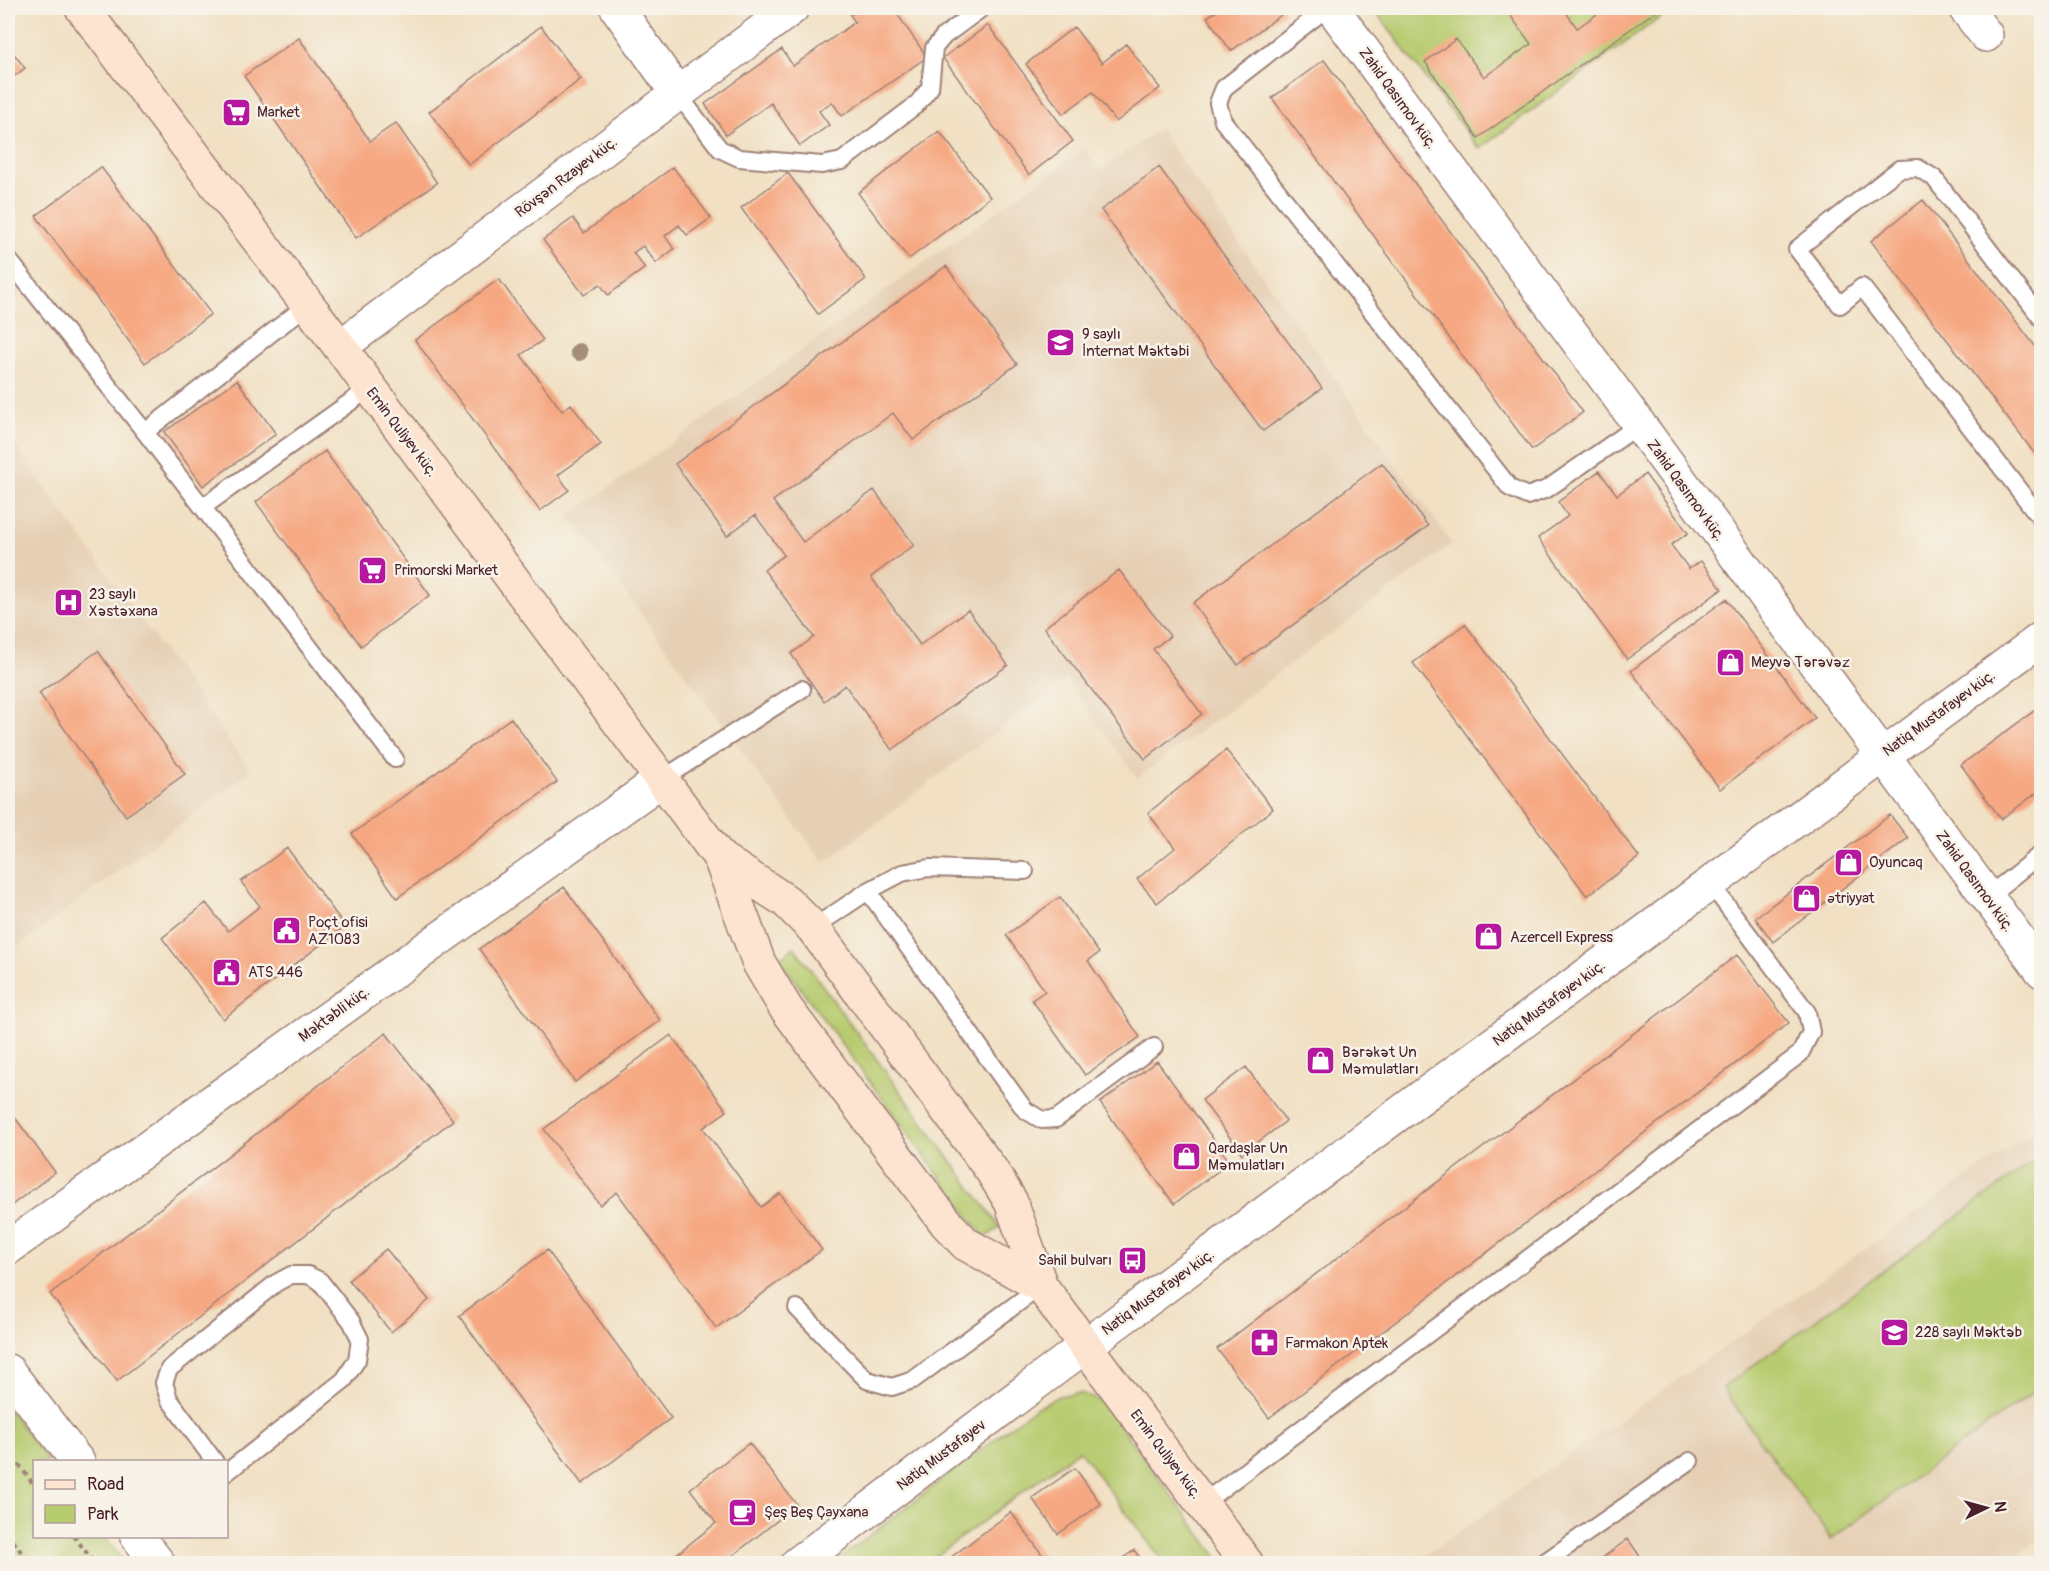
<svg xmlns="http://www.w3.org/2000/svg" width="2049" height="1571" font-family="Pangolin,sans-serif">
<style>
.built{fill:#e6d0b5}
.green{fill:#b7cb6f;stroke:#80754d;stroke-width:1.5}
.building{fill:#f6a882}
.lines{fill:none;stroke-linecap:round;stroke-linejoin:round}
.lane-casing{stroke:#9e8077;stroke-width:20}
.street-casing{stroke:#9e8077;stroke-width:36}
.secondary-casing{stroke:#9e8077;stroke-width:36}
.path{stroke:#9e8077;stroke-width:4;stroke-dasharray:4.5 4.5;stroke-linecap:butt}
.lane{stroke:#fff;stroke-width:16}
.street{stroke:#fff;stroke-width:33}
.secondary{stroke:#fde4d1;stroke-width:33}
.tree{fill:#a48e79}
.labels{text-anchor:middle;stroke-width:5;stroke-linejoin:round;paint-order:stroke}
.street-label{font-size:15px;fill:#4a1f2b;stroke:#f7f3e8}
.poi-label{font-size:15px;fill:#4a1f2b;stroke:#f7f3e8;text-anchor:start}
</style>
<rect width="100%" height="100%" fill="#f7f3e8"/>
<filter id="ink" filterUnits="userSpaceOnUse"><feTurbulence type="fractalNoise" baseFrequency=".0167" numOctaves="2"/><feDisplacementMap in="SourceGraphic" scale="12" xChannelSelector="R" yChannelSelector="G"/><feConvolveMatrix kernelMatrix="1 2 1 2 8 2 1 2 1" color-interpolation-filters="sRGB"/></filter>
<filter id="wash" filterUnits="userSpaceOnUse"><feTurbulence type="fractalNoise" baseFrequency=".008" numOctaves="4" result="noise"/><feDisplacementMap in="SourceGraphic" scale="24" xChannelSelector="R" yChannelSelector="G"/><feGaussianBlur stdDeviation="1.35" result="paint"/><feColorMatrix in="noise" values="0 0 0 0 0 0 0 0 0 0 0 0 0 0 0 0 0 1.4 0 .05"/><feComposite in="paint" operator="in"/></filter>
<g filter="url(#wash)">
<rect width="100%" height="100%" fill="#f1e0c3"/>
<!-- built -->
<path class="built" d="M1159,129L1452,544L1137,778L1066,679L824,863L569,516L1084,149L1100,170Z
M8,436L251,771L8,954Z
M2041,1126V1538L2007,1563L1413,1564Z"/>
<!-- green -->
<path class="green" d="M1373,8H1673L1479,149Z
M794,947L1000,1227L985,1238L779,959Z
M2034,1161L2042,1171L2041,1386L1831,1539L1722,1388Z
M1081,1393L1102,1402L1222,1563H1164L1079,1450L927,1563H834L1035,1408L1059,1396Z
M8,1408L48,1461L34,1462V1536L104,1537L125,1563H8Z"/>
<g id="blocks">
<!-- building -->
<path class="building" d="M861,8H893L927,57L842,116L832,102L819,111L829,125L800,146L771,103L726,135L705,104L782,49L793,66L855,22L850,15Z
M1221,8H1282L1285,12L1231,51L1207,17Z
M1505,8H1563L1577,28L1606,8H1660L1478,138L1425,62L1456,39L1484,77L1531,44Z
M988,25L1073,141L1029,175L943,58Z
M541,26L581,79L469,165L429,112Z
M1074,27L1102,63L1126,44L1160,88L1116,122L1093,92L1063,114L1026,64Z
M299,38L370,141L396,123L437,183L356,238L244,76Z
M8,46L25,68L8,81Z
M1324,60L1583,412L1532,450L1272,98Z
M939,131L990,197L909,259L858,193Z
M101,167L211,314L145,363L36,216Z
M673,167L711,218L687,235L679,225L665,236L674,249L656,263L643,246L633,253L645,268L608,295L600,284L584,295L543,240L573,218L584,233Z
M1159,167L1322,388L1263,431L1101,210Z
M788,173L866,279L818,314L741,208Z
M1923,200L2042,355V463L1871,241Z
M946,266L1017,364L913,440L893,413L773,501L803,542L874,490L914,545L871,577L920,645L968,610L1008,665L892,750L845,685L824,701L791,654L814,637L764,570L784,555L755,515L727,536L675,464Z
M499,279L543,340L521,355L562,411L571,404L601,444L558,475L569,490L540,511L415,340Z
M237,380L276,434L203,486L164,432Z
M325,451L430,595L361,646L256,502Z
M1382,463L1428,526L1238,665L1193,603Z
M1599,471L1617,495L1645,474L1688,533L1671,545L1689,569L1701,561L1722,589L1627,659L1538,538L1568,516L1558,502Z
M1119,570L1170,636L1153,649L1202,714L1145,759L1044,628Z
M1726,599L1815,718L1720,789L1631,671Z
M1465,624L1639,857L1587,896L1413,663Z
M98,651L185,774L126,816L39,693Z
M2042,705V789L2001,819L1961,765Z
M511,718L557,782L397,898L352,834Z
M1226,750L1273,809L1157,903L1137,879L1175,848L1148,813Z
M1890,815L1908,838L1773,942L1755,918Z
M287,848L345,926L223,1019L162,938L206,903L228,931L260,906L241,882Z
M564,887L660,1020L575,1082L479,949Z
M1060,897L1099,953L1088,961L1140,1037L1085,1075L1032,1000L1045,991L1006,935Z
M1737,955L1789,1023L1269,1418L1217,1349Z
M386,1033L453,1120L117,1381L50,1294Z
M671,1035L727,1111L703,1128L761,1207L780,1193L822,1250L716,1328L617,1192L600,1205L544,1129Z
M1157,1061L1230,1162L1174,1204L1100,1103Z
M1246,1067L1286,1121L1242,1154L1202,1100Z
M8,1108L55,1172L8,1208Z
M386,1249L429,1300L391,1332L349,1280Z
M547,1250L671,1418L582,1484L459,1316Z
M749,1443L797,1505L722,1564H664L716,1523L690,1489Z
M1075,1468L1101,1504L1058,1534L1032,1498Z
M1011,1512L1049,1564H942Z
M1628,1539L1645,1564H1594Z
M1134,1550L1145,1564H1116Z"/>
</g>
</g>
<g filter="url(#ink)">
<use href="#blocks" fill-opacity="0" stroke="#9e8077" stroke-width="1.5"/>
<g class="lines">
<defs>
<path id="lane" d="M1327,8L1224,88L1218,103L1223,121L1510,488L1527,496L1547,489L1639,425
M677,93L720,149L739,158L822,165L842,161L916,105L930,88L934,48L944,36L982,8
M8,259L145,432L395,759
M2042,319L1934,178L1918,168L1899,169L1797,249L1840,305L1862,287L2042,520
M145,432L307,305
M203,507L370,388
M661,780L802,689
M868,891L1025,1110L1042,1120L1056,1119L1154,1047
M1987,897L2042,853
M813,928L868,891L902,873L929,868L1025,871
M797,1308L867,1380L892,1387L913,1380L1041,1286
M215,1462L169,1399L164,1383L169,1369L276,1283L291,1275H308L320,1281L351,1321L360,1339L357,1360L344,1380L226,1473
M1203,1503L1800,1054L1811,1032L1807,1012L1710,883
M1542,1564L1690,1461"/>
<path id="street" d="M617,8L677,93
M1332,8L2042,971
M1965,8L1986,35
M340,347L792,8
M8,1248L661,780
M8,1371L78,1462
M137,1536L159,1564
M797,1564L1085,1346L2042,638"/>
<path id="secondary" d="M82,8L340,347L720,858L759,963L785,1007L946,1223L966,1244L1041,1286
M720,858L786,901L813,928L992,1171L1011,1202L1041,1286L1247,1564"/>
</defs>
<!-- lane casing -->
<use href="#lane" class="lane-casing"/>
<!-- street casing -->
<use href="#street" class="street-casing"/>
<!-- secondary casing -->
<use href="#secondary" class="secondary-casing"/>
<!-- path -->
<path class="path" d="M8,1450L34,1485
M8,1534L30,1564
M74,1536L95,1564"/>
<!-- lane -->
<use href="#lane" class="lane"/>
<!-- street -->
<use href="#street" class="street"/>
<!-- secondary -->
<use href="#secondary" class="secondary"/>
</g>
<!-- trees -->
<circle class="tree" cx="579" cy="352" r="9"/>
</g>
<!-- icons -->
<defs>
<symbol id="supermarket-square" viewBox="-11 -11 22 22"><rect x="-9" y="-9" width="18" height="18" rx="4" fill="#b5179e" stroke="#f7f3e8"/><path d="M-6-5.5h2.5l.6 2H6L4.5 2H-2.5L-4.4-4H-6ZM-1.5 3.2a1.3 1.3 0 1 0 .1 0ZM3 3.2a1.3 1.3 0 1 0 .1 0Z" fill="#fff"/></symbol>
<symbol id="school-square" viewBox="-11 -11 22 22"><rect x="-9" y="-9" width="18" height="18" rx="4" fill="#b5179e" stroke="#f7f3e8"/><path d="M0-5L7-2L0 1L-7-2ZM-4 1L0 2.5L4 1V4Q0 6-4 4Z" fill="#fff"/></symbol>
<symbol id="hospital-square" viewBox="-11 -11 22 22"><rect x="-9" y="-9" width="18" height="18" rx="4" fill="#b5179e" stroke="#f7f3e8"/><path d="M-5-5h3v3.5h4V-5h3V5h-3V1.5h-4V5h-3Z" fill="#fff"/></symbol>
<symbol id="shop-square" viewBox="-11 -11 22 22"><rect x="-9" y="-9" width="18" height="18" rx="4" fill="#b5179e" stroke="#f7f3e8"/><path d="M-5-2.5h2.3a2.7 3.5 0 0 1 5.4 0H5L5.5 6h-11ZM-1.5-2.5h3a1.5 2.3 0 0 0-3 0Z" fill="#fff"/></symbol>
<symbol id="civic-square" viewBox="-11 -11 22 22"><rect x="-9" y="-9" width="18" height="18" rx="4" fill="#b5179e" stroke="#f7f3e8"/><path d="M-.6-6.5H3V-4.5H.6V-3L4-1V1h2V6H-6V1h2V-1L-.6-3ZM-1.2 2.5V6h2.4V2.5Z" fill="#fff"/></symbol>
<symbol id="bus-square" viewBox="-11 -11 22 22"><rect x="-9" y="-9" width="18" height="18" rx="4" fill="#b5179e" stroke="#f7f3e8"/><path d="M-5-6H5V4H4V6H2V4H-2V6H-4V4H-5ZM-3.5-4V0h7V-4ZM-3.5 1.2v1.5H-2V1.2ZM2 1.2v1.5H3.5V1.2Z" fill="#fff"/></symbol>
<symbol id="pharmacy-square" viewBox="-11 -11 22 22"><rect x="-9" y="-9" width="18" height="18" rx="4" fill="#b5179e" stroke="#f7f3e8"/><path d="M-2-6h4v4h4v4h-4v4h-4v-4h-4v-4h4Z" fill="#fff"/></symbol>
<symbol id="cafe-square" viewBox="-11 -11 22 22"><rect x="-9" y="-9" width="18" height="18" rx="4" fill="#b5179e" stroke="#f7f3e8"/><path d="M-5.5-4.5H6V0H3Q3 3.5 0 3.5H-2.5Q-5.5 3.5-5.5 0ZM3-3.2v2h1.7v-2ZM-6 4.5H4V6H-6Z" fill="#fff"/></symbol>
</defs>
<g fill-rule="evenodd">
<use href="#supermarket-square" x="220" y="96" width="33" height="33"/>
<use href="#school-square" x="1044" y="326" width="33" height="33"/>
<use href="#supermarket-square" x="356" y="554" width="33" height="33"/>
<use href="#hospital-square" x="52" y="586" width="33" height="33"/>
<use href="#shop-square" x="1714" y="646" width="33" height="33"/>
<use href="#shop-square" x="1832" y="846" width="33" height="33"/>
<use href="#shop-square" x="1790" y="882" width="33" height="33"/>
<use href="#civic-square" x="270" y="914" width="33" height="33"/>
<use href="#shop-square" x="1472" y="920" width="33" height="33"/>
<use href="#civic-square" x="210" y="956" width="33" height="33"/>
<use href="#shop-square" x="1304" y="1044" width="33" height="33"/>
<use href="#shop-square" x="1170" y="1140" width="33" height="33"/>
<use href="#bus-square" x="1116" y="1244" width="33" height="33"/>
<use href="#school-square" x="1878" y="1316" width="33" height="33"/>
<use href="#pharmacy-square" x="1248" y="1326" width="33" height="33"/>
<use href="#cafe-square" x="726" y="1496" width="33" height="33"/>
</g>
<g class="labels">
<!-- street labels -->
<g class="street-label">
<text transform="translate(1398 98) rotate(54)" y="5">Zahid Qasımov küç.</text>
<text transform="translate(566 177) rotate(-37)" y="5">Rövşən Rzayev küç.</text>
<text transform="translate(402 432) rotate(53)" y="5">Emin Quliyev küç.</text>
<text transform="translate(1686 490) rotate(54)" y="5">Zahid Qasımov küç.</text>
<text transform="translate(1939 713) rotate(-36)" y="5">Natiq Mustafayev küç.</text>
<text transform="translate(1975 881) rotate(54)" y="5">Zahid Qasımov küç.</text>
<text transform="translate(1549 1003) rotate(-36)" y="5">Natiq Mustafayev küç.</text>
<text transform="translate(334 1014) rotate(-36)" y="5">Məktəbli küç.</text>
<text transform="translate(1158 1292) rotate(-36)" y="5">Natiq Mustafayev küç.</text>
<text transform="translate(1166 1454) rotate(53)" y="5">Emin Quliyev küç.</text>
<text transform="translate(941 1455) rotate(-37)" y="5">Natiq Mustafayev</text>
</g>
<!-- poi labels -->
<g class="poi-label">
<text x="257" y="117">Market</text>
<text x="1082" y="339">9 saylı<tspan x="1082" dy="17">İnternat Məktəbi</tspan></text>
<text x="394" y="575">Primorski Market</text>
<text x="89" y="599">23 saylı<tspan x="89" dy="17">Xəstəxana</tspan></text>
<text x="1751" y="667">Meyvə Tərəvəz</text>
<text x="1869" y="867">Oyuncaq</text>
<text x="1827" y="903">Ətriyyat</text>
<text x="308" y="927">Poçt ofisi<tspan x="308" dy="17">AZ1083</tspan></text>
<text x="1510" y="942">Azercell Express</text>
<text x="248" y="977">ATS 446</text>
<text x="1342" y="1057">Bərəkət Un<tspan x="1342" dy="17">Məmulatları</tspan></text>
<text x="1208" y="1153">Qardaşlar Un<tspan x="1208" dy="17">Məmulatları</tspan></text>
<text x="1112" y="1265" text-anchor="end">Sahil bulvarı</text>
<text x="1915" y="1337">228 saylı Məktəb</text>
<text x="1285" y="1348">Farmakon Aptek</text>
<text x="764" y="1517">Şeş Beş Çayxana</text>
</g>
</g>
<!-- margin -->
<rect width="2049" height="1571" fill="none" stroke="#f7f3e8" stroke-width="30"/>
<!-- legend -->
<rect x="33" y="1460" width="195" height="78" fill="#f7f3e8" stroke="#b29e9c" stroke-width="1.5"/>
<rect x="45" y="1480" width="30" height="9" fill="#fde4d1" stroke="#b29e9c" stroke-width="1.5"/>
<text x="87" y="1490" font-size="18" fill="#4a1f2b">Road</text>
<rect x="45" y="1505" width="30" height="18" fill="#b7cb6f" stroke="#b29e9c" stroke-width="1.5"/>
<text x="87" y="1520" font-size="18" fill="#4a1f2b">Park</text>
<!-- north arrow -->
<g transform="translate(1986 1508) rotate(85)" stroke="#f7f3e8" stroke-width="4.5" paint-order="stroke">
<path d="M0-4.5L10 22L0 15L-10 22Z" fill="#4a1f2b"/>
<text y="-9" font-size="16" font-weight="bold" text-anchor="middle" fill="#4a1f2b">N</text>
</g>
</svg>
